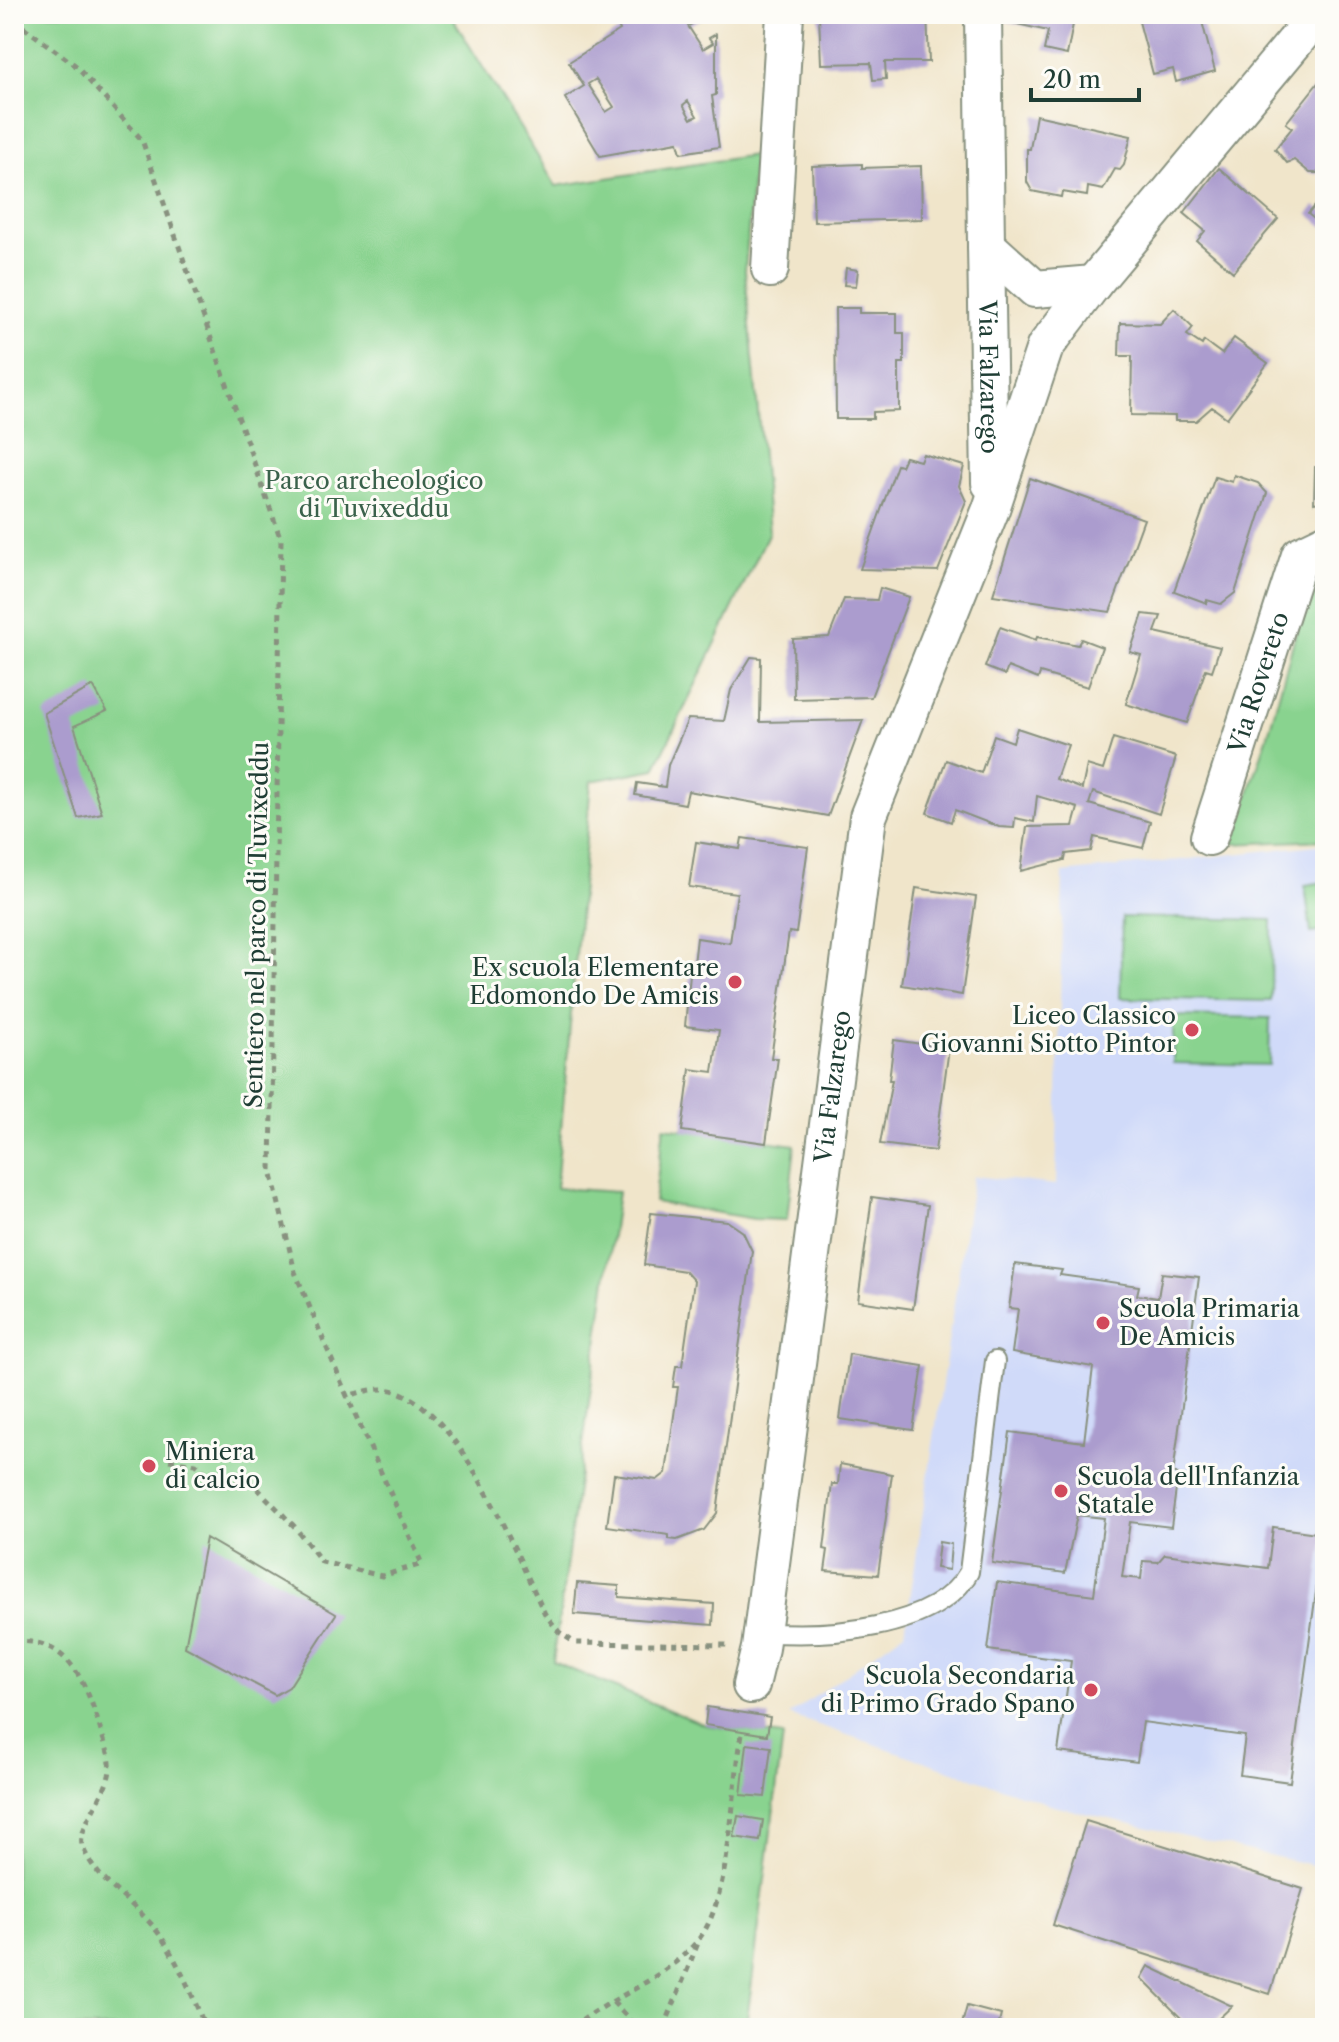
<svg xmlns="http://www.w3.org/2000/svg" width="1339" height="2042" font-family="'Libre Caslon Text',serif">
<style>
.built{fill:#d0daf9}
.green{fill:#89d38f;stroke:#548862;stroke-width:2}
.building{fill:#ab9cce;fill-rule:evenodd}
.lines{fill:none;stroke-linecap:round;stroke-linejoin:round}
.lane-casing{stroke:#88917f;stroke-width:22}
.street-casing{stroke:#88917f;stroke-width:40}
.path{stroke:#88917f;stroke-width:5;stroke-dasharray:6 6;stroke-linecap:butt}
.lane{stroke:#fff;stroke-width:18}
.street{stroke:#fff;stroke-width:36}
.poi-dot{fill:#d1495b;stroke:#fdfcf7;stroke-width:3}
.labels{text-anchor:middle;stroke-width:6;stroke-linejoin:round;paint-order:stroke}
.street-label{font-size:24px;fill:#1f3d34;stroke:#fdfcf7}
.park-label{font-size:24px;fill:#3a624b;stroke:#fdfcf7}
.poi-label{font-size:24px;fill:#1f3d34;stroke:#fdfcf7;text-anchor:end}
</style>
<rect width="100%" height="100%" fill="#fdfcf7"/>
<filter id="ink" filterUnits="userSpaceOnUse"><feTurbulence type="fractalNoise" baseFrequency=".0125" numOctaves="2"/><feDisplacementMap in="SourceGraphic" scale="16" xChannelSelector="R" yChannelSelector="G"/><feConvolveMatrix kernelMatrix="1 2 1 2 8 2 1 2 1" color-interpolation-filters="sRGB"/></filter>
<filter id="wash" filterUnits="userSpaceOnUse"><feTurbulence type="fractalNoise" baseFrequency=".006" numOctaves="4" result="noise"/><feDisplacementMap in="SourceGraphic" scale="32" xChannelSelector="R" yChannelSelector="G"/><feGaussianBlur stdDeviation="1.8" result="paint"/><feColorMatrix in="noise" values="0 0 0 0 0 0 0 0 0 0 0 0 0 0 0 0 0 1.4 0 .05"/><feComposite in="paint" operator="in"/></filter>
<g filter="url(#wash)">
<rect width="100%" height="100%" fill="#f0e5ca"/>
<!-- built -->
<path class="built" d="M1325,844V1868L1058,1807L789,1715L905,1632L973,1176L1056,1185L1063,873Z"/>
<!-- green -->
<path class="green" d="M14,14H450L556,186L754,155L745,271L769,532L655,769L591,781L556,1188L618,1192L553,1662L705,1725L783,1736L746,2028H14Z
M1325,585V840L1232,844L1268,735L1302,610L1315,591Z
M1325,882V931L1311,933L1305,885Z
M1122,917L1272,920L1271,1001L1120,998Z
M1173,1016L1270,1018L1269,1065L1173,1063Z
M664,1127L795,1145L787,1220L754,1219L654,1202Z"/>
<g id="blocks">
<!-- building -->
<path class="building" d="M632,14H704L705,17L688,26L703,49L713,43L709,38L716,34V95L712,96L719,147L681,153L678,142L600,156L565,98L584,86L569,62L620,30L617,24ZM596,79L614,107L606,112L588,84ZM688,101L697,116L691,119L683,105Z
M819,14H927L929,62H885L886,79L873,80L871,63L821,64Z
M1004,14H1075L1067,55L1044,50L1048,31L1004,21Z
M1137,14H1200L1215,71L1176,82L1173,69L1153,74Z
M1325,74V164L1317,173H1310L1294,160L1287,163L1275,149L1292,128L1286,123Z
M1036,115L1131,136L1124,165L1120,170L1115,169L1103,190L1088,187L1087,196L1062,192L1061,197L1032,191L1027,182V149H1030Z
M862,164V168L921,166L922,219L814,222L812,166Z
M1219,168L1278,219L1233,272L1197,241L1205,231L1184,213Z
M1315,206L1325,213V228L1308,214Z
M846,268L858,270L856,286L844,285Z
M835,308H859V313H897V333H904V363H899V411L873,412V419H836Z
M1174,309L1193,327L1187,335L1202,345L1204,341L1222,354L1234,338L1268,363L1227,418L1212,407L1196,421H1175V416L1131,415L1132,356H1119L1120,323L1160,324Z
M923,454L964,466L959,486L966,501L938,571L860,569L897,465L901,466L905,457L920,461Z
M1315,467H1325V501L1314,503Z
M1234,475L1258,483L1267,493L1235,593L1221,604L1207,600V603L1174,591L1215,477L1232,482Z
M1030,478L1144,519L1110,612L993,595Z
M880,588L909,597L871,697L794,699L793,639L829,637L844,599L877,600Z
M1143,614L1161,616L1155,632L1220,647L1212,671L1206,669L1187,723L1126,704L1141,655L1130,652Z
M1000,627L1036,640L1037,637L1078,645L1081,639L1102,647L1088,687L1040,673L1038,679L1008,667L1005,675L985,667Z
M751,657L761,658L760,722L863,720L828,816L688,791L685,804L635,795L637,783L665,787L668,765L688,719L724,721L731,690Z
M93,686L107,711L74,726L102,813L78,818L44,713Z
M1017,728L1068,745L1056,779L1082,789L1087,765L1103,770L1113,738L1176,757L1159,814L1093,792L1089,804L1150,822L1143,848L1094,837L1091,851L1066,854L1065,860L1021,871L1027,827L1073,826L1078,808L1037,796L1034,822L1015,818L1014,828L999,827L955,810L951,822L927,813L946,760L981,773L994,735L1013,742Z
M742,838L808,847L796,933L789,932L771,1058H778L766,1143L682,1131L690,1069L713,1072L719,1030L685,1026L691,964H694L697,938L730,943L737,893L689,887L696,842L740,849Z
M916,888L976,897L962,995L902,985Z
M894,1040L949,1048L935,1151L880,1144L892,1080H889Z
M872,1197L928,1205L913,1309L858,1301Z
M651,1213L727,1221L743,1232L752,1251L717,1513L704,1530L677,1540L669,1539V1535L607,1526L614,1474L657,1480L666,1473L678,1387H673L676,1366H682L694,1281L685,1271L644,1265Z
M1015,1264L1062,1270L1060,1275L1139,1286L1137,1295L1158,1298L1162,1273L1199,1277L1173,1474H1178L1171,1527L1130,1522L1122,1577L1141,1579L1143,1561L1158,1562L1165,1554L1268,1568L1273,1527L1324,1534L1290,1782L1240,1775L1245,1736L1143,1722L1137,1762L1058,1752L1071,1661L988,1650L997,1582L1094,1595L1104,1518L1077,1515L1065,1573L992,1563L1010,1432L1084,1442L1093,1367L1012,1353L1018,1309L1009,1308Z
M849,1354L923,1366L913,1430L840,1419Z
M840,1464L892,1474L878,1575L825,1571L828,1550L824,1549L832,1484H838Z
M206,1538L336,1614L289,1687L275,1695L185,1647Z
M939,1542L951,1544L949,1570L936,1568Z
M577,1583L619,1586V1597L714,1604L713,1625L574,1614Z
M707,1707L770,1717L767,1735L705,1725Z
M747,1744L771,1747L765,1797L741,1795Z
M738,1816L763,1820L760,1841L734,1837Z
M1086,1821L1303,1889L1270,1994L1053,1925Z
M1148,1966L1232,2006L1213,2024L1218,2028H1191L1141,1978Z
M967,2006L1001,2015L998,2028H961Z"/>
</g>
</g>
<g filter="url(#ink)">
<use href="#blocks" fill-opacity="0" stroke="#88917f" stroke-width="2"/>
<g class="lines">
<defs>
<path id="lane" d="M762,1632C823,1637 936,1631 969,1572L995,1361"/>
<g id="street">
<path d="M983,14L986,245L1035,289L1093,284"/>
<path id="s1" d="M986,245L990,483"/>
<path d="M770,269L785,14"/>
<path id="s2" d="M1209,837L1300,555L1325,543"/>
<path id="s3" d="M751,1685L760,1648L868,817L991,509L1045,347L1093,284L1318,14"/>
</g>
</defs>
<!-- lane casing -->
<use href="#lane" class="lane-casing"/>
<!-- street casing -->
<use href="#street" class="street-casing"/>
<!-- path -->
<path class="path" d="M14,20L75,65L142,140L281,540L271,1171L295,1272L347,1396C362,1392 379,1386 395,1391C461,1411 515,1553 545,1614L559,1632L575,1643L727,1645
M169,1460L196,1464L210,1477L253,1484L294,1526L322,1562L382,1576L422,1564L347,1396
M14,1642C69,1636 87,1686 100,1728C103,1739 109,1752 110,1763C113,1792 74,1826 83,1848C99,1884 127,1896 152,1925C171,1946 196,2001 205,2028
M613,2002L637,2028
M572,2028C612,1996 670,1978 701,1936C731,1895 732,1787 742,1734
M664,2028L700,1938"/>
<!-- lane -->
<use href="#lane" class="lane"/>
<!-- street -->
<use href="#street" class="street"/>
</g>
</g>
<!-- markers -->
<g class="poi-dot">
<circle cx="735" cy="982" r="8"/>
<circle cx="1192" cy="1030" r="8"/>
<circle cx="1103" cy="1323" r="8"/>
<circle cx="149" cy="1466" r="8"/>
<circle cx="1061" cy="1491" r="8"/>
<circle cx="1091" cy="1690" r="8"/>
</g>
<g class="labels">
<!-- street labels -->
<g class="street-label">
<text dy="8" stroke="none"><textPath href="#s1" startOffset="132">Via Falzarego</textPath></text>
<text dy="8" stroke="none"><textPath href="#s2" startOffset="162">Via Rovereto</textPath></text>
<text transform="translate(257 925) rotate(-89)" y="8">Sentiero nel parco di Tuvixeddu</text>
<text dy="8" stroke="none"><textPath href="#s3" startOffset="604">Via Falzarego</textPath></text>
</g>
<!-- park labels -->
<g class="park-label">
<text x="374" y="489">Parco archeologico<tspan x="374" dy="28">di Tuvixeddu</tspan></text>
</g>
<!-- poi labels -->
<g class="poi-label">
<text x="719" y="976">Ex scuola Elementare<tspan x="719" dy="28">Edomondo De Amicis</tspan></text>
<text x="1176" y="1024">Liceo Classico<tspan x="1176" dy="28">Giovanni Siotto Pintor</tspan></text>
<text x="1119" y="1317" text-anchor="start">Scuola Primaria<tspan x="1119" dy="28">De Amicis</tspan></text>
<text x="165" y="1460" text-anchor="start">Miniera<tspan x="165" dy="28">di calcio</tspan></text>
<text x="1077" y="1485" text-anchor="start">Scuola dell'Infanzia<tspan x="1077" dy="28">Statale</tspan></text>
<text x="1075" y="1684">Scuola Secondaria<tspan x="1075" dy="28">di Primo Grado Spano</tspan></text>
</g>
</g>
<!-- margin -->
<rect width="1339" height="2042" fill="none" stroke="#fdfcf7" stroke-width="48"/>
<!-- scale -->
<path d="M1031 88v12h108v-12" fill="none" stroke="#1f3d34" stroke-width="4"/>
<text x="1043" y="88" font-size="24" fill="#1f3d34" stroke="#fdfcf7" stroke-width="6" paint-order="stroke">20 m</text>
</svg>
